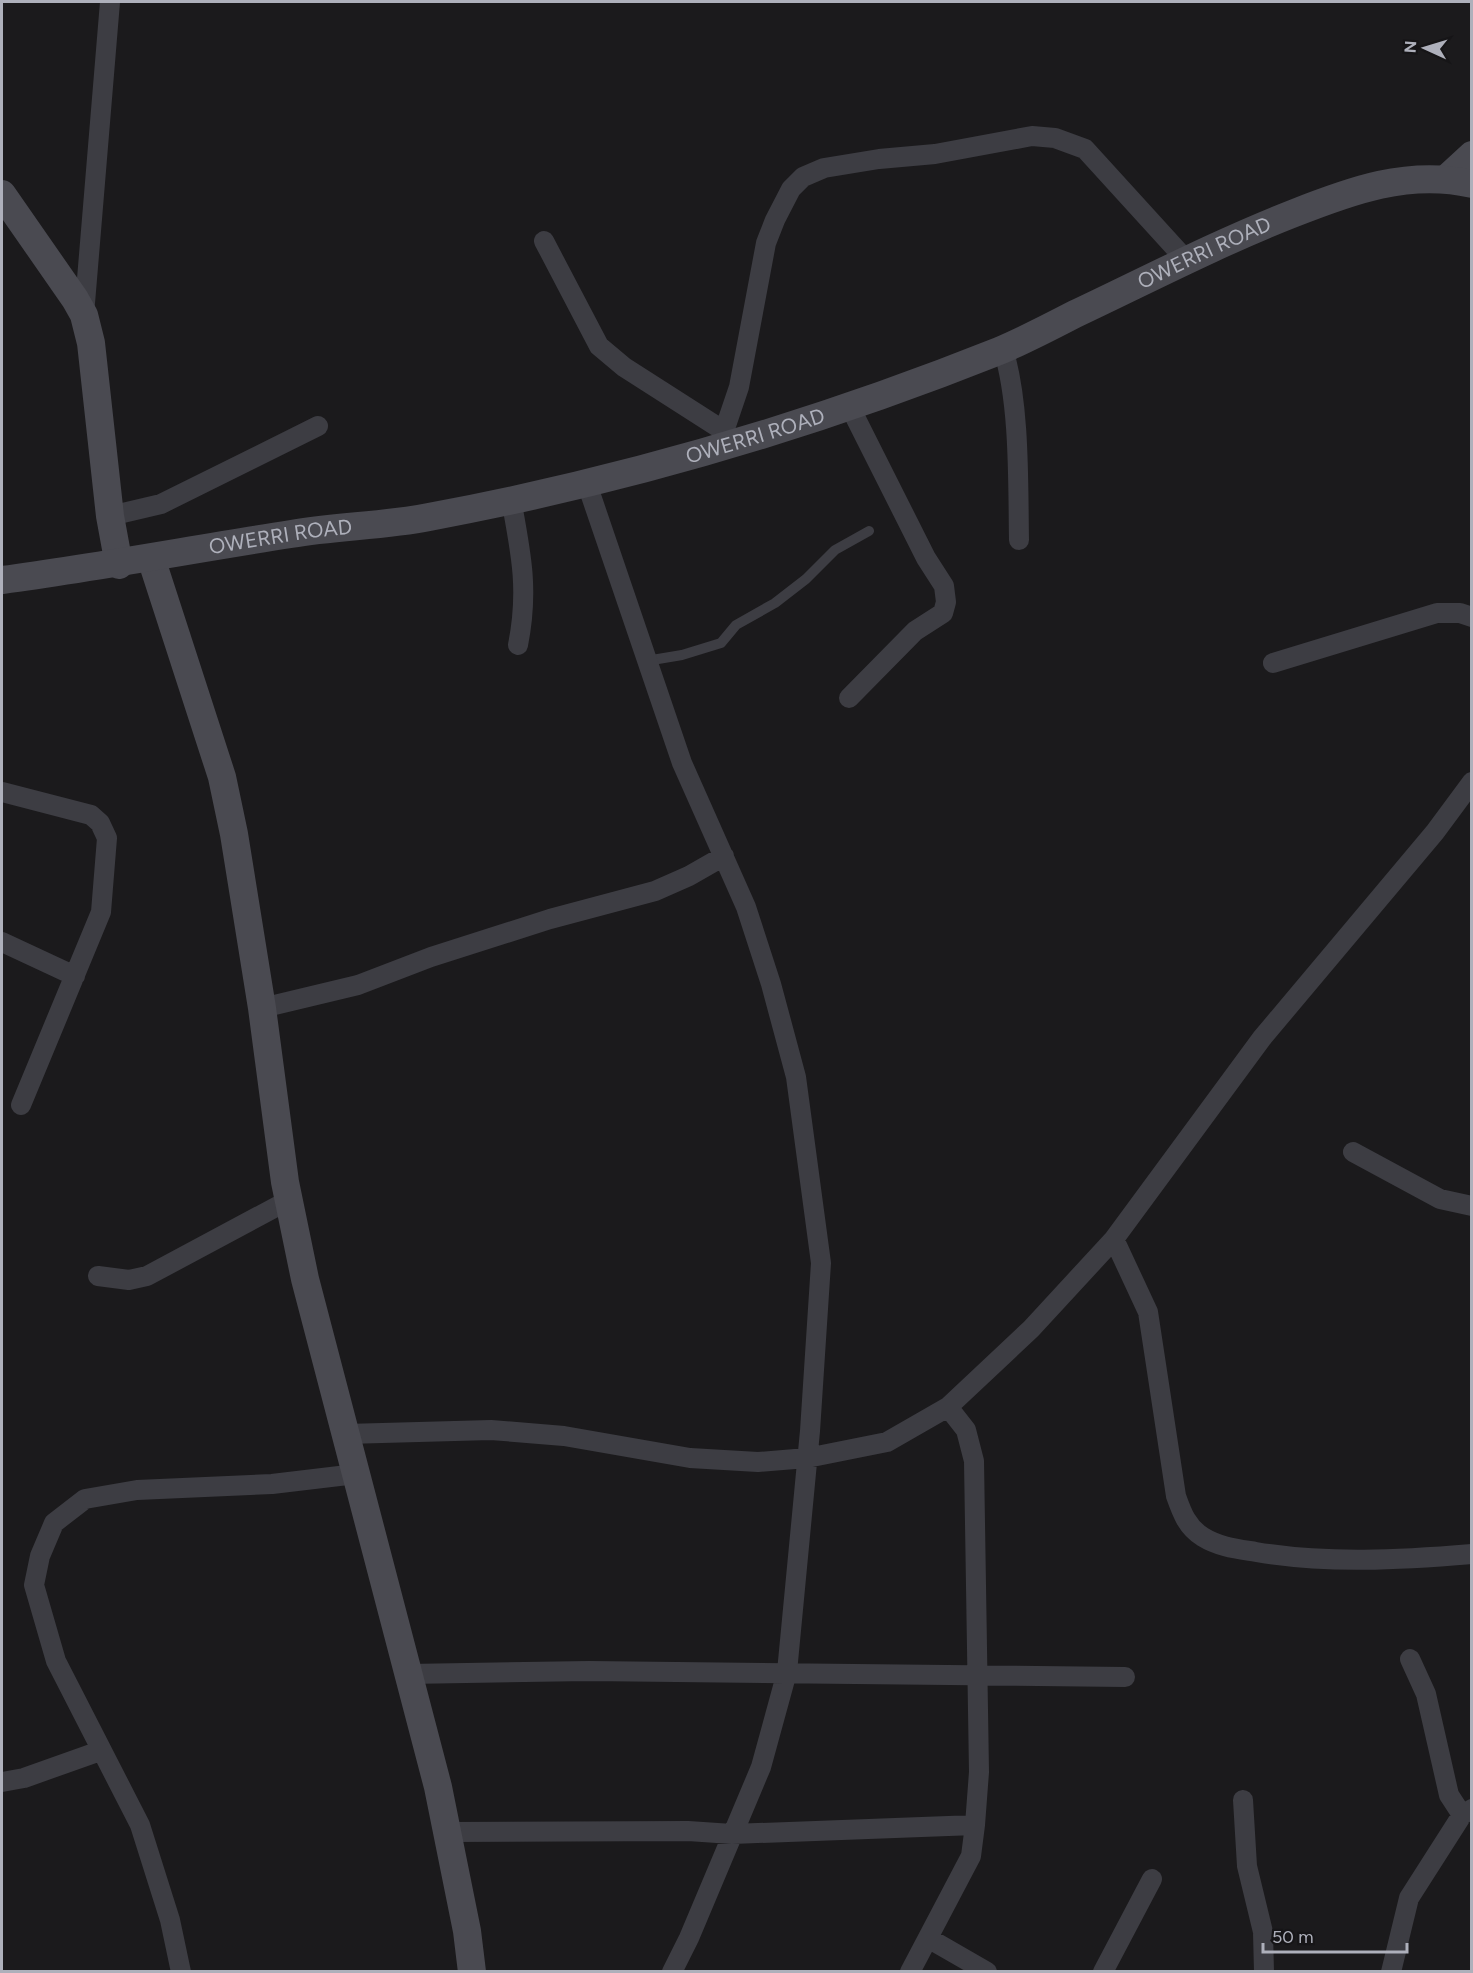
<svg xmlns="http://www.w3.org/2000/svg" width="1473" height="1973" font-family="Figtree,sans-serif">
<style>
.lines{fill:none;stroke-linecap:round;stroke-linejoin:round}
.lane{stroke:#3d3d43;stroke-width:10}
.street{stroke:#3d3d43;stroke-width:20}
.secondary{stroke:#4a4a51;stroke-width:28}
.labels{text-anchor:middle;stroke-width:6;stroke-linejoin:round;paint-order:stroke}
.street-label{font-size:21px;fill:#aeb0bb;stroke:#161517}
</style>
<rect width="100%" height="100%" fill="#1b1a1c"/>
<g class="lines">
<!-- lane -->
<path class="lane" d="M646,661L682,655L721,643L736,625L775,603L806,579L835,550L869,531"/>
<!-- street -->
<path class="street" d="M544,241L599,346L624,367L724,431
M84,315L110,2
M1003,349C1020,403 1018,483 1019,540
M718,449L739,387L766,243L775,220L791,189L803,177L824,168L879,159L935,154L1032,136L1055,138L1085,149L1187,261
M586,481L682,763L746,907L771,984L796,1077L821,1263L810,1431L787,1672L761,1767L689,1938L672,1972
M511,499C521,553 529,590 518,645
M110,516L161,504L318,426
M1273,663L1437,613H1460L1472,617
M849,698L915,631L943,613L946,602L944,586L926,558L849,405
M2,792L91,815L100,823L107,838L101,912L21,1105
M2,942L75,976
M262,1008L358,985L431,957L550,919L655,891L689,876L724,856
M1353,1152L1440,1199L1472,1206
M1114,1239L1148,1312L1176,1496C1182,1513 1187,1527 1203,1537C1219,1547 1238,1549 1256,1552C1327,1564 1400,1560 1472,1554
M98,1276L129,1280L147,1276L289,1200
M346,1434L491,1430L564,1436L690,1458L758,1462L807,1458L887,1442L948,1407L1031,1329L1114,1239L1262,1038L1435,832L1472,782
M1410,1659L1426,1694L1449,1795L1462,1815
M408,1674L589,1671L1125,1677
M2,1782L24,1778L100,1751
M1243,1800L1247,1866L1263,1932L1264,1972
M448,1832L688,1831L732,1834L975,1825
M928,1938L987,1972
M181,1972L170,1920L140,1825L56,1661L34,1585L40,1556L54,1523L85,1499L137,1490L272,1484L356,1474
M910,1972L971,1856L975,1825L979,1772L974,1461L966,1430L948,1407
M1103,1972L1152,1879
M1391,1972L1409,1898L1462,1815L1472,1809"/>
<!-- secondary -->
<g class="secondary">
<path d="M1447,178L1472,155"/>
<path d="M2,194L75,299L84,315L91,343L110,516L119,565"/>
<path d="M151,558L222,777L234,834L262,1008L285,1182L305,1279L438,1787L467,1931L472,1972"/>
<path id="s1" d="M2,580C99,567 194,549 291,534C337,526 384,526 429,517C623,481 816,424 999,351C1025,340 1050,327 1075,314C1147,280 1218,243 1292,214C1350,191 1409,169 1472,184"/>
</g>
</g>
<g class="labels">
<!-- street labels -->
<g class="street-label">
<text dy="7" stroke="none"><textPath href="#s1" startOffset="1254">OWERRI ROAD</textPath></text>
<text dy="7" stroke="none"><textPath href="#s1" startOffset="768">OWERRI ROAD</textPath></text>
<text dy="7" stroke="none"><textPath href="#s1" startOffset="282">OWERRI ROAD</textPath></text>
</g>
</g>
<!-- border -->
<rect width="1473" height="1973" fill="none" stroke="#aeb0bb" stroke-width="6"/>
<!-- north arrow -->
<g transform="translate(1425 48) rotate(274)" stroke="#161517" stroke-width="4.5" paint-order="stroke">
<path d="M0-4.5L10 22L0 15L-10 22Z" fill="#aeb0bb"/>
<text y="-9" font-size="16" font-weight="bold" text-anchor="middle" fill="#aeb0bb">N</text>
</g>
<!-- scale -->
<path d="M1263 1943v9h144v-9" fill="none" stroke="#aeb0bb" stroke-width="3"/>
<text x="1272" y="1943" font-size="18" fill="#aeb0bb" stroke="#161517" stroke-width="4.5" paint-order="stroke">50 m</text>
</svg>
